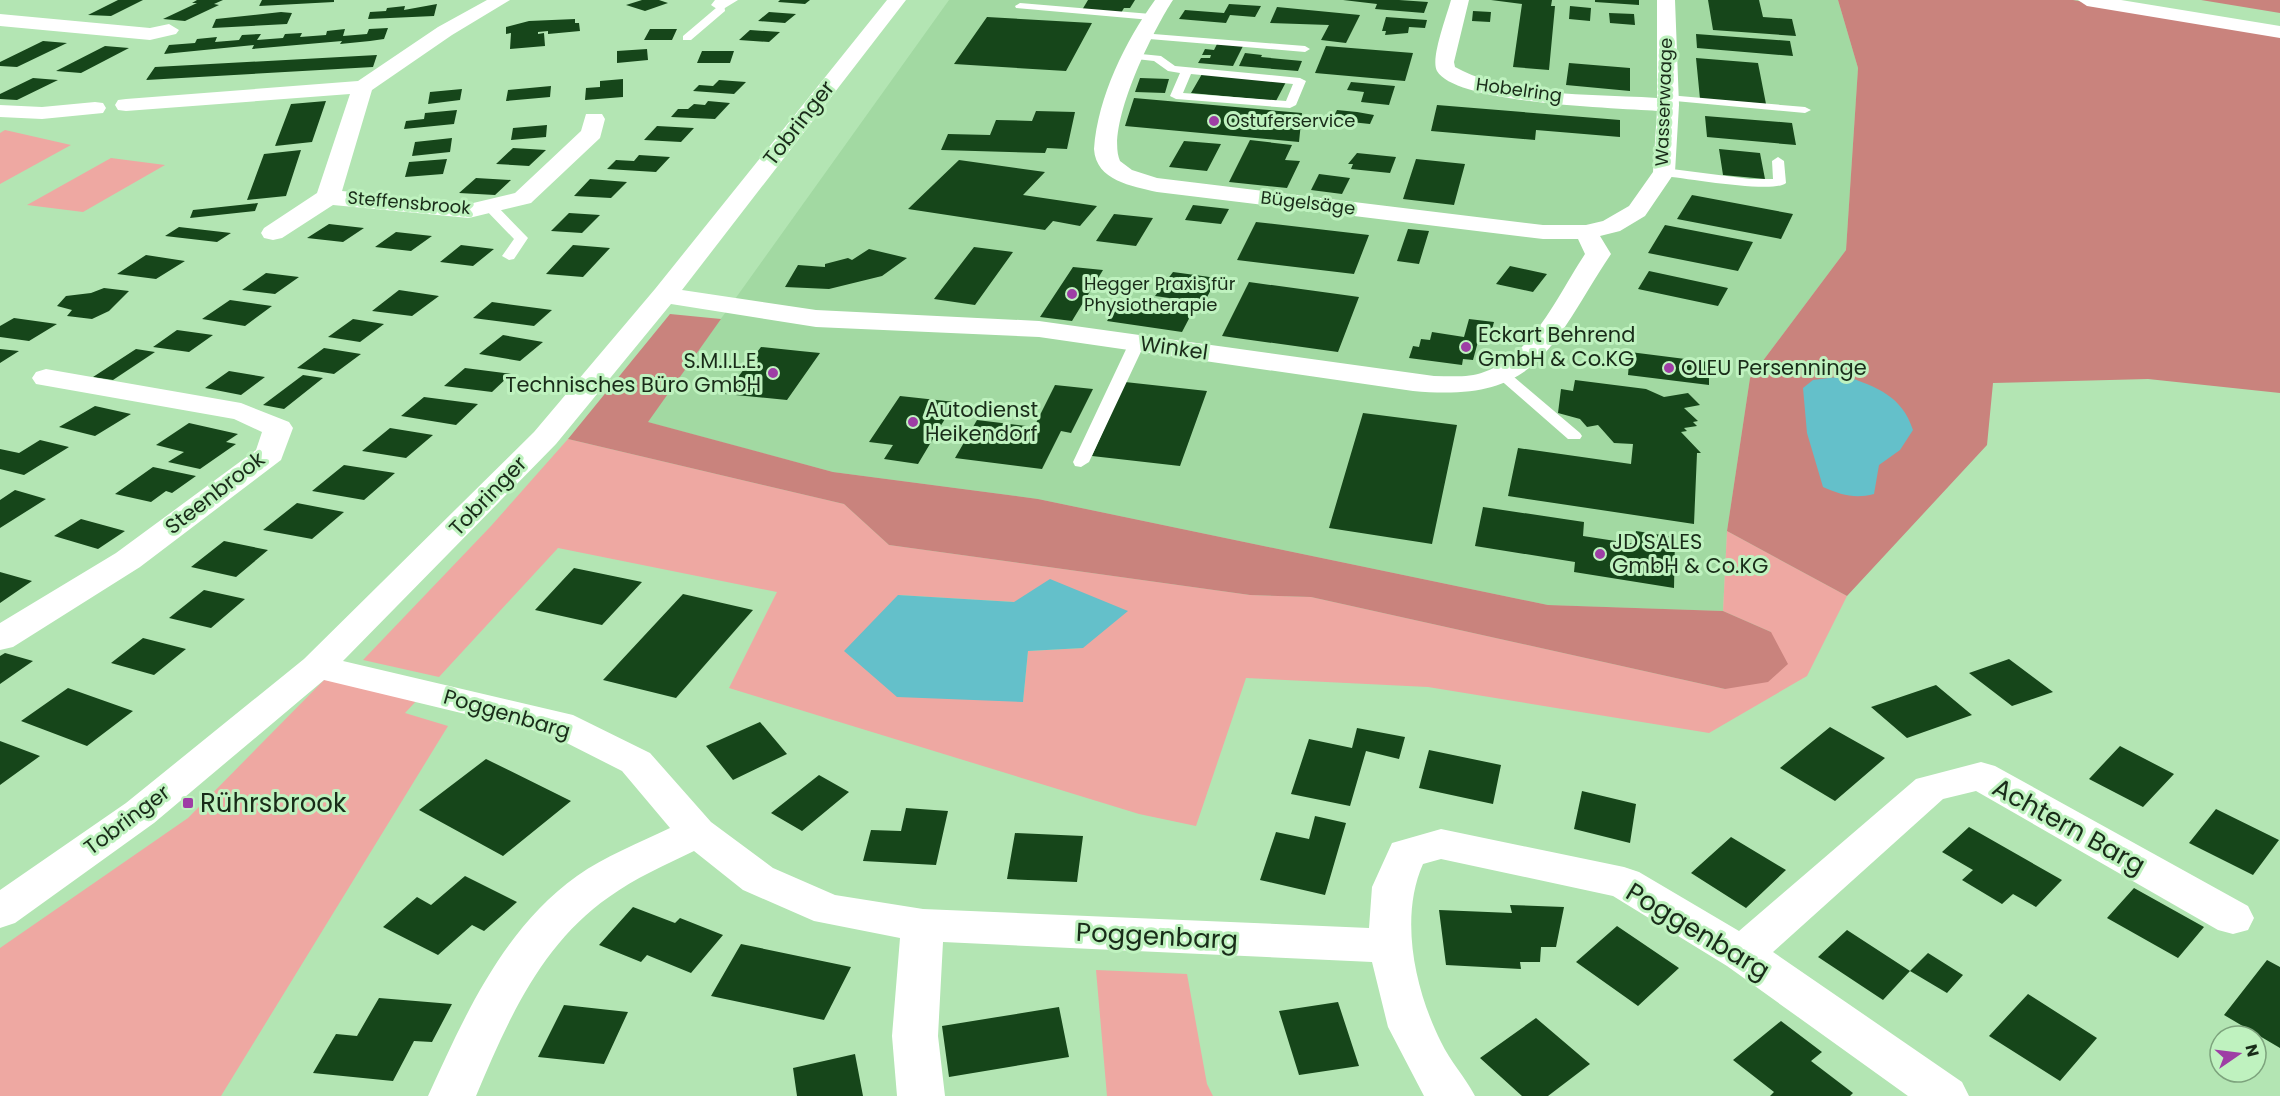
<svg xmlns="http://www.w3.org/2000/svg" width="2280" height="1096" font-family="Poppins,sans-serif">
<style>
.built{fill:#a2d9a2}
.green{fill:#eea8a2;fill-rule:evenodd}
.forest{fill:#c9837d}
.water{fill:#64c0ca}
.building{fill:#16461a}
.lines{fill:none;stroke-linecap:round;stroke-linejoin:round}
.lane{fill:#fff;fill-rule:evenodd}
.street{fill:#fff;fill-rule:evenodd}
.poi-dot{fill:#9e3ea5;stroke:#bff2bf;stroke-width:2}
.labels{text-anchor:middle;stroke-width:6;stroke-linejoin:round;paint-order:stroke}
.far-street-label{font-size:18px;fill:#192c19;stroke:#bff2bf}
.far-poi-label{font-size:18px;fill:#192c19;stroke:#bff2bf;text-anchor:start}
.street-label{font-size:21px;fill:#192c19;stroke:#bff2bf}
.poi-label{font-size:21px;fill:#192c19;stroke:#bff2bf;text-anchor:start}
.near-poi-label{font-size:26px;fill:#192c19;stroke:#bff2bf;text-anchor:start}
.near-street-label{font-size:26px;fill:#192c19;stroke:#bff2bf}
</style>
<rect width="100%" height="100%" fill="#b3e5b3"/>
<!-- built -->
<path class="built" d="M949,0H1838L1858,68L1846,250L1750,378L1727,531L1723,611L1548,605L1038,499L833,472L647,422Z"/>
<!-- green -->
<path class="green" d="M5,130L71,145L0,184V133Z
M111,158L165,165L83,212L27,205Z
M568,439L844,504L889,545L1250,595L1311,597L1725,689L1771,632L1723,611L1727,531L1847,596L1807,676L1709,733L1428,687L1246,678L1196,826L1139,814L729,688L777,592L558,548L439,677L363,660L491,526ZM898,595L1014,602L1083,648L1028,651L1023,701Z
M328,676L419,698L405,713L448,726L221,1096H0V948L188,818Z
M1096,970L1187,974L1207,1084L1213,1096H1107Z"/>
<!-- forest -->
<path class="forest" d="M1838,0H2073L2280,36V393L2148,379L1993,383L1987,445L1847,596L1727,531L1750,378L1846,250L1858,68Z
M2201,0H2280V13Z
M670,314L721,319L648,422L833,472L1038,499L1548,605L1723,611L1771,632L1788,664L1768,682L1725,689L1311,597L1250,595L889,545L844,504L568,439Z"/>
<!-- water -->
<path class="water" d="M1845,376C1877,387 1902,396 1913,430L1900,450L1879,465L1874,494C1855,499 1841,495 1823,487L1807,433L1803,388L1813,380Z
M1050,579L1128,611L1083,648L1028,651L1023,702L897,697L844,651L898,595L1014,602Z"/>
<!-- building -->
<path class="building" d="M118,0H143L111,16L88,15Z
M197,0H223L214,4L219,5L185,21L163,19L197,3H192Z
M262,0H334V2L259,6Z
M642,0H659L668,3L645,11L626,5Z
M780,0H810L805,4L778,2Z
M1088,0H1135L1130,8H1124L1121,13L1082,10Z
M1343,0H1399L1428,2L1424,13L1375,9L1377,4Z
M1491,0H1552L1551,6H1555L1549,70L1513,67L1522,4Z
M1595,0H1639V5L1595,2Z
M1708,0H1759L1763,17L1792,19L1796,36L1713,30Z
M437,4L434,16L368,19L370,12L386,11L387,8L405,6L404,10Z
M1229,4L1261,6L1255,17L1230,15L1226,23L1179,19L1185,10L1224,13Z
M1570,6L1591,8L1590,21L1569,19Z
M1277,7L1360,15L1346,43L1321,40L1329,25L1270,23Z
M1473,11L1491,12L1490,22L1472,21Z
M281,12L292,13L287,24L212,28L216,19Z
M769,12L796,14L785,23L758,21Z
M1609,13L1634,14L1635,25L1610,23Z
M987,17L1092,23L1066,71L954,64Z
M1386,17L1427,20L1425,28L1409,27L1408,33L1385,35L1386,31H1382Z
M575,19V23H579L580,31L548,34V31L538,32V34L544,33L545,46L510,49L511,33L506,34V27L529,21Z
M388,28L384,39L370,41L340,44L342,41L252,49L254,45L164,54L169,45L195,43L197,39L217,37L215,42L239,40L242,35L261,34L257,40L283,38L285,34L302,33L300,37L326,35L327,31L345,29L343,36L367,34L369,29Z
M650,29H677L672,40H644Z
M750,30L780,32L769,42L739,40Z
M1696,34L1790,41L1793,56L1697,48Z
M43,41L67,43L17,67L0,66V62Z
M1217,44L1243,46L1233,66L1198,63L1201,58H1210L1211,55H1202L1205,49L1214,50Z
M105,46L129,48L81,73L56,71Z
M1326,46L1413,53L1405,81L1315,73Z
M647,49L648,60L617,63V51Z
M702,51H734L730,63H697Z
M1245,53L1262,55L1261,57L1302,61L1298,71L1239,66Z
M377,55L373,67L146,80L155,67Z
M1696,58L1758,63L1766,104L1700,99Z
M1569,63L1630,68V91L1566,85Z
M1202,74L1286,82L1276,101L1191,93Z
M33,78L58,80L17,100L0,99V94Z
M1140,78L1169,79L1165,93L1135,92Z
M623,79V97L585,100L586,88L600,87V81Z
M719,80L746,82L734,94L693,91L699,85L713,86Z
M1351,82L1395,86L1389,105L1361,102L1364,92L1347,90Z
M551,86L550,97L506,101L508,90Z
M462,89L460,100L428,104L430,92Z
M1134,98L1302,113L1299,142L1125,126Z
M326,101L312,142L275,146L291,104Z
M708,101L730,103L715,119L671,117L678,109H688L694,104L705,105Z
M1437,105L1620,120V137L1536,130L1535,140L1431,131Z
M457,110L454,124L404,129L406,121L424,119L425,113Z
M1337,110L1357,112L1374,115L1370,124L1332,120Z
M1036,111L1075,112L1067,149L1047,148L1045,153L941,150L948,134L990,135L996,120L1032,121Z
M1705,116L1792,123L1796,145L1707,137Z
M547,125L546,137L511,140L513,128Z
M657,126L694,128L681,142L644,140Z
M452,138L450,152L412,156L415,142Z
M1250,140L1292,145L1285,160L1300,161L1287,188L1229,182Z
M1184,141L1221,144L1207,171L1169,167Z
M513,148L546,150L529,166L496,164Z
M1719,149L1760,153L1765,179L1723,175Z
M301,150L286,196L247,200L264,154Z
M1357,153L1396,157L1390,173L1351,169L1353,164H1348Z
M639,155L670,157L656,172L607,169L616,160L634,161Z
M447,159L443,174L405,177L409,162Z
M1416,159L1465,164L1454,205L1403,199Z
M959,160L1045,172L1023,195L1097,206L1080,226L1053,221L1045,230L908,209Z
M1319,174L1350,178L1342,194L1311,190Z
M476,178L511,180L495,195L459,193Z
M590,179L627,182L611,198L574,196Z
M1692,195L1793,214L1781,239L1677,219Z
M258,203L255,211L190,218L193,210Z
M1193,205L1229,209L1221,224L1185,220Z
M569,213L600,215L582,233L551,231Z
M1114,214L1153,218L1136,246L1096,241Z
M1256,222L1369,235L1354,274L1237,260Z
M329,224L364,228L343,242L307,238Z
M1665,225L1753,242L1738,271L1648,253Z
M179,227L231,233L217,242L165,236Z
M1408,229L1429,231L1419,264L1397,261Z
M396,232L432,236L411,251L375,247Z
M461,245L494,249L473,266L440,262Z
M573,245L610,248L583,277L546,274Z
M974,247L1013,252L975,305L934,299Z
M869,249L907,258L882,276L829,289L785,287L798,265L825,267V264L848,258L852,260Z
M146,255L185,261L156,279L117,274Z
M1510,266L1547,274L1533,292L1496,284Z
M1073,267L1103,270L1072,321L1040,317Z
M1649,271L1728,288L1718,306L1638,289Z
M1173,272L1217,278L1204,303L1155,296Z
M266,273L299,277L275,294L242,290Z
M1249,282L1359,297L1338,352L1222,336Z
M104,288L129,291L109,311L92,319L67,316L72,310L57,306L66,296L91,293Z
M399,290L439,296L412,316L372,311Z
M230,300L272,306L245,326L202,319Z
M1120,301L1193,311L1182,332L1107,321Z
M492,302L552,310L534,326L473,318Z
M14,318L57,324L29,341L0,337V326Z
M353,319L384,324L360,342L328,337Z
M1469,319L1494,322L1489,340L1479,338L1473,360L1463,359L1462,365L1409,358L1413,346L1419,347L1421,339L1430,340L1432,332L1464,337Z
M177,330L213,335L189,352L153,347Z
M503,335L543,342L520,361L479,354Z
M761,347L800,351L820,353L787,400L725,394Z
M324,348L361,354L334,374L297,368Z
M0,349L19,351L0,363Z
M136,349L155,352L113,380L93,377Z
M1630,352L1709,362V385L1628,375Z
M465,368L511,374L492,392L444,386Z
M229,371L265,377L241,395L205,388Z
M303,375L323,378L284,409L263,405Z
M1575,380L1646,389L1664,397L1688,393L1700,405L1684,408L1698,421L1693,422L1697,426L1684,428L1687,431L1681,432L1701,453H1697L1694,524L1508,496L1518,448L1631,464L1633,444L1614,443L1598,425L1587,427L1580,419L1558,413L1561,389L1573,391Z
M1125,382L1207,391L1180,466L1092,456Z
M1055,385L1093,389L1071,433L1061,431L1042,469L955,458L977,420L1034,427Z
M900,396L955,402L918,464L884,459L893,445L869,442Z
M424,397L478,404L456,425L401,416Z
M95,406L131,414L95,436L59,427Z
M1363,413L1457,425L1432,544L1329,528Z
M189,423L238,434L226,442L236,444L200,469L168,462L184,452L156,445Z
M390,428L433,435L406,458L362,451Z
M40,440L69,447L24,475L0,469V449L19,453Z
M344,465L395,473L364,500L312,491Z
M153,467L196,476L172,493L166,491L151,502L115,494Z
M15,490L46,499L0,528V500Z
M297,503L344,512L312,539L263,530Z
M1483,507L1584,522L1583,536L1635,544L1636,531L1675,537L1674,588L1574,572L1575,562L1475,546Z
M81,519L125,531L98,549L54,536Z
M224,541L268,550L236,577L191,567Z
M574,568L642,582L602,625L535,610Z
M0,572L32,581L0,603Z
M204,590L245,599L211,628L169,618Z
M683,594L753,610L676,698L603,680Z
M143,638L186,649L154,675L111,663Z
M5,653L33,661L0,684V656Z
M2009,659L2053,692L2012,706L1969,673Z
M1936,685L1972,715L1907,738L1871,707Z
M68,688L133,711L87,746L21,721Z
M760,722L787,754L733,780L706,746Z
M1830,727L1885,758L1835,801L1780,768Z
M1357,728L1405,737L1399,759L1366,751L1350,806L1291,794L1309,739L1352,748Z
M0,741L40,756L0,785Z
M2120,746L2174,774L2143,807L2089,779Z
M1429,750L1501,765L1493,804L1419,788Z
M486,759L571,801L503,856L419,810Z
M819,775L849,792L802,831L771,813Z
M1582,791L1636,804L1630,843L1574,829Z
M906,808L948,811L936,865L863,861L871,830L901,831Z
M2216,809L2279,840L2253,875L2189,843Z
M1315,816L1346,823L1325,895L1260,880L1276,832L1309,839Z
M1969,827L2062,880L2036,907L2013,894L2002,904L1962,880L1973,870L1942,852Z
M1015,833L1083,836L1077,882L1007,879Z
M1731,837L1786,870L1746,908L1691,873Z
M465,876L517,902L484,931L472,925L438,955L383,927L417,897L431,905Z
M2134,888L2204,927L2178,958L2107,918Z
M1510,905L1564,907L1556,947H1541L1540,962H1520L1521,969L1446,965L1439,910L1512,913Z
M633,907L675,923L680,918L723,935L691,973L647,955L641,962L599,945Z
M1617,926L1679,968L1638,1006L1576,962Z
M1847,930L1910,971L1883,1000L1818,957Z
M741,944L851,967L824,1020L711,996Z
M1928,953L1963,975L1947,993L1910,971Z
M2267,960L2280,967V1048L2224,1015Z
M2028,994L2097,1038L2060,1081L1989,1036Z
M379,998L452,1004L432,1042L414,1041L393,1081L313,1073L336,1034L357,1036Z
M1338,1002L1359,1066L1299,1075L1279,1011Z
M564,1005L628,1012L604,1064L538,1057Z
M1059,1007L1069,1057L949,1077L942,1026Z
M1536,1018L1590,1064L1548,1096H1522L1480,1058Z
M1781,1021L1822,1052L1811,1061L1853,1093L1850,1096H1770L1774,1092L1733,1060Z
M855,1054L863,1096H797L793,1068Z"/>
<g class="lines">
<!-- lane -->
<path class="lane" d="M716,3H724L725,11L691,40H683V36L716,8Z
M1020,3L1151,14L1156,17L1151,20L1016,8L1015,6Z
M1141,33L1305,46L1310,49L1305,52L1137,38L1136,36Z
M1131,53L1161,56L1175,66L1300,78L1306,81L1296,105L1290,108L1176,99L1170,96L1180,73L1168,71L1154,61L1127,58L1126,56ZM1191,74L1293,84L1286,101L1183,93Z
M1668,95L1805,107L1811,110L1805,113L1664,100V96Z
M1778,157L1784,161L1786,183C1774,194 1685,178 1664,176L1658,172L1664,168L1750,179H1773L1772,161Z
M489,202L494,203L528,238L514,259L509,260L502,256L514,239L482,206Z
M1137,338L1145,343L1089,462L1081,467L1075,466L1073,462L1129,343Z
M1502,369L1507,371L1580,433L1582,436L1580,439H1568L1497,377L1494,374Z"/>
<!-- street -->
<path class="street" d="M487,0H510L452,35L372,90L342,191L469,204L515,193L581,131L586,114H602L605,119L600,138L531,203L469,218L333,205L282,238L273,240L264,238L261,233L264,228L317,193L350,94L126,111L118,110L115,105L118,100L126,99L358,81L438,27Z
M738,0L720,11L711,5L715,0Z
M887,0H906L682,290L816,310L1039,321L1434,376C1450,376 1469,378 1484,372C1533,355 1559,293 1585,254L1578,239H1543L1157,192C1132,186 1096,181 1094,149C1098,96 1125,42 1155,0H1173C1153,30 1105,127 1120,161L1132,170L1157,178L1543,225H1586L1603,221L1629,206L1653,172L1657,111C1618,108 1456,104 1437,71C1430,59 1447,15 1451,0H1469L1454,62L1455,67C1511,98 1595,94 1657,98V0H1675L1679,105L1675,172L1645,216L1620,231L1600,236L1611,254C1550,346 1540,403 1413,391L1039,337L816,327L671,304L556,444L343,661L573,715L650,753L711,822L773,868L835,895L923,909L1369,928L1372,887L1392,843L1441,829L1624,867L1639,872L1739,931L1916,779L1981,762L1995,766L2248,906L2254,918L2248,930L2233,934L2218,930L1976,791L1943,799L1773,952L1962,1082L1969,1096H1908L1727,966L1613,896L1441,859L1423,864C1399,918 1415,990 1441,1042C1450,1061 1465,1077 1475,1096H1424L1388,1027L1372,962L943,942L938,1036L945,1096H897L892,1036L900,938L814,921L743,890L694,851C665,865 635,878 609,897C541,944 507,1022 476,1096H428C465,1015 503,929 577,876C605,856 639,843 670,828L622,771L549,734L324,680L154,823L15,923L0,928V890L126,803L304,659L534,432L655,289Z
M2078,0H2121L2280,26V38L2087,6Z
M0,14L150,28L169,24L179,30L176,34L150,40L0,26Z
M95,102L103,103L106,108L103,113L42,119L0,117V105L42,107Z
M46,369L241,403L289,422L293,428L281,460L140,567L13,647L0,650V623L116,553L256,450L262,432L234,419L36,384L32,378L36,372Z"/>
</g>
<!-- markers -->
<g class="poi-dot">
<circle cx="1214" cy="121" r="6"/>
<circle cx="1072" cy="294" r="6"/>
<circle cx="1466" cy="347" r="6"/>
<circle cx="1669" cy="368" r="6"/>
<circle cx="773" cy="373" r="6"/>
<circle cx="913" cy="422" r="6"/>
<circle cx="1600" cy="554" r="6"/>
<rect x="182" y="797" width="12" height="12" rx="3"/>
</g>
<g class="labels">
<!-- far-street labels -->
<g class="far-street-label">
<text transform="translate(1519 90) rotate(8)" y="6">Hobelring</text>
<text transform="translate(1664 102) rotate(-88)" y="6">Wasserwaage</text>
<text transform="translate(409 203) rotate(5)" y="6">Steffensbrook</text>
<text transform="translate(1308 203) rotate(7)" y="6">Bügelsäge</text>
</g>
<!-- far-poi labels -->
<g class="far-poi-label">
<text x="1226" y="127">Ostuferservice</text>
<text x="1084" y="290">Hegger Praxis für<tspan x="1084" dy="21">Physiotherapie</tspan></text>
</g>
<!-- street labels -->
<g class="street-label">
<text transform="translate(799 123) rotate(-52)" y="7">Tobringer</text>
<text transform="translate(1174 348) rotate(8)" y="7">Winkel</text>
<text transform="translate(215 493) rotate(-38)" y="7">Steenbrook</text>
<text transform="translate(488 496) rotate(-46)" y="7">Tobringer</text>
<text transform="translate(507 714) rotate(16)" y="7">Poggenbarg</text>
<text transform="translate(127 820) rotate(-37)" y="7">Tobringer</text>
</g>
<!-- poi labels -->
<g class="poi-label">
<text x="1478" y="342">Eckart Behrend<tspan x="1478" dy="24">GmbH &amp; Co.KG</tspan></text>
<text x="761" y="368" text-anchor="end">S.M.I.L.E.<tspan x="761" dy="24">Technisches Büro GmbH</tspan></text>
<text x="1681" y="375">OLEU Persenninge</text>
<text x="925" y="417">Autodienst<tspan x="925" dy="24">Heikendorf</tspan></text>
<text x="1612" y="549">JD SALES<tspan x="1612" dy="24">GmbH &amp; Co.KG</tspan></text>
</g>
<!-- near-poi labels -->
<g class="near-poi-label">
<text x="200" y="812">Rührsbrook</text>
</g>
<!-- near-street labels -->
<g class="near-street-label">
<text transform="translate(2069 826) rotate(29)" y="9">Achtern Barg</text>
<text transform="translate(1698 931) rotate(31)" y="9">Poggenbarg</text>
<text transform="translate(1157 936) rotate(3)" y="9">Poggenbarg</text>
</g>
</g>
<!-- north arrow -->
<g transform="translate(2238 1054) rotate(76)"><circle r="28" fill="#bff2bf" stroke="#7da37d" stroke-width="1.5"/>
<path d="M0-4.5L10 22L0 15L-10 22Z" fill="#9e3ea5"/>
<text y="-9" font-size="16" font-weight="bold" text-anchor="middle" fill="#192c19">N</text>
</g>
</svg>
